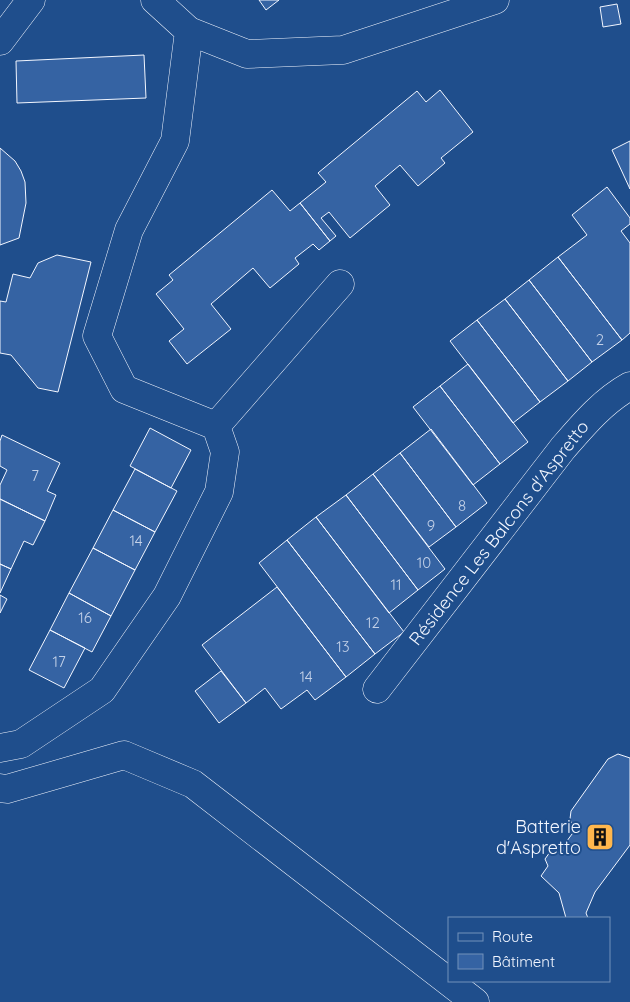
<svg xmlns="http://www.w3.org/2000/svg" width="630" height="1002" font-family="Quicksand,sans-serif">
<style>
.building{fill:#3563a3;stroke:#f2f6ff}
.lines{fill:none;stroke-linecap:round;stroke-linejoin:round}
.minor-casing{stroke:#f2f6ff;stroke-width:29}
.minor{stroke:#1f4e8c;stroke-width:28}
.labels{text-anchor:middle;stroke-width:4;stroke-linejoin:round;paint-order:stroke}
.number-label{font-size:15px;fill:#c3d1e8}
.street-label{font-size:18px;fill:#f2f6ff;stroke:#1f4e8c}
.poi-label{font-size:18px;fill:#f2f6ff;stroke:#1f4e8c;text-anchor:end}
</style>
<rect width="100%" height="100%" fill="#1f4e8c"/>
<!-- building -->
<path class="building" d="M259,0H279L266,10Z
M617,4L621,24L603,27L600,7Z
M144,55L146,98L17,103L16,61Z
M440,90L473,132L441,158L445,163L418,186L400,165L375,186L390,205L350,238L329,212L321,218L336,236L330,241L300,203L326,182L318,173L417,91L426,102Z
M630,141V189L612,150Z
M0,148L15,161L21,171L25,182L26,203L19,238L0,245Z
M607,187L630,218V224L621,231L630,243V333L622,340L558,257L587,235L572,215Z
M272,190L290,211L300,203L330,241L319,250L313,244L295,258L299,264L270,288L253,268L211,304L231,329L187,364L169,341L184,329L156,294L173,280L169,275Z
M57,255L91,262L58,392L38,388L11,355L0,353V301L6,302L13,274L30,278L38,263Z
M558,257L622,340L592,362L529,280Z
M529,280L592,362L568,381L505,299Z
M505,299L568,381L540,402L477,320Z
M477,320L540,402L513,423L450,341Z
M468,364L528,442L500,464L440,386Z
M440,386L500,464L473,485L413,407Z
M150,428L191,450L171,488L130,466Z
M431,429L487,503L456,527L400,453Z
M2,435L60,463L47,491L56,495L45,521L0,499V485L7,470L0,466V441Z
M400,453L456,527L429,547L373,474Z
M135,469L177,491L155,532L113,510Z
M373,474L445,569L418,590L346,495Z
M346,495L418,590L389,613L316,517Z
M0,499L45,521L33,545L24,541L11,569L0,564Z
M113,510L155,532L135,570L93,548Z
M316,517L404,632L375,654L287,540Z
M287,540L375,654L346,677L259,563Z
M93,548L135,570L111,616L69,593Z
M0,564L11,569L0,593Z
M277,587L346,677L315,700L307,690L281,709L265,688L246,703L202,645Z
M69,593L111,616L92,652L50,630Z
M0,595L7,599L0,613Z
M50,630L85,648L64,688L29,670Z
M221,671L246,703L219,723L195,691Z
M618,754L630,758V845L595,892L586,913L588,918H566L559,893L541,876L548,866L545,859L550,852L558,853L575,830L570,819L571,811L608,759Z"/>
<g class="lines">
<defs>
<path id="minor" d="M155,0L189,31L247,54L343,50L495,0
M0,41L31,0
M216,426L340,284
M377,689L563,448C583,425 603,401 630,386
M0,748L21,744L102,690L167,596L219,492L225,452L216,426L124,389L97,336L129,230L175,141L189,31
M0,788L7,789L124,755L193,784L475,1002"/>
</defs>
<!-- minor casing -->
<use href="#minor" class="minor-casing"/>
<!-- minor -->
<use href="#minor" class="minor"/>
</g>
<!-- icons -->
<defs>
<symbol id="building-square" viewBox="-11 -11 22 22"><rect x="-9" y="-9" width="18" height="18" rx="4" fill="#ffb74d" stroke="#1f4e8c"/><path d="M-4-6H4V6H1V3H-1V6H-4ZM-2.5-4.3h1.7v1.8h-1.7ZM.8-4.3h1.7v1.8H.8ZM-2.5-1h1.7V.8h-1.7ZM.8-1h1.7V.8H.8Z" fill="#111"/></symbol>
</defs>
<g fill-rule="evenodd">
<use href="#building-square" x="584" y="821" width="32" height="32"/>
</g>
<g class="labels">
<!-- number labels -->
<g class="number-label">
<text x="600" y="345">2</text>
<text x="35" y="481">7</text>
<text x="462" y="511">8</text>
<text x="431" y="531">9</text>
<text x="136" y="546">14</text>
<text x="424" y="568">10</text>
<text x="396" y="590">11</text>
<text x="85" y="623">16</text>
<text x="373" y="628">12</text>
<text x="343" y="652">13</text>
<text x="59" y="667">17</text>
<text x="306" y="682">14</text>
</g>
<!-- street labels -->
<g class="street-label">
<text transform="translate(499 533) rotate(-52)" y="6">Résidence Les Balcons d'Aspretto</text>
</g>
<!-- poi labels -->
<g class="poi-label">
<text x="581" y="833">Batterie<tspan x="581" dy="21">d'Aspretto</tspan></text>
</g>
</g>
<!-- legend -->
<rect x="448" y="917" width="162" height="65" fill="#1f4e8c" stroke="#7391ba"/>
<rect x="458" y="933" width="25" height="8" fill="#1f4e8c" stroke="#7391ba"/>
<text x="492" y="942" font-size="15" fill="#f2f6ff">Route</text>
<rect x="458" y="954" width="25" height="15" fill="#3563a3" stroke="#7391ba"/>
<text x="492" y="967" font-size="15" fill="#f2f6ff">Bâtiment</text>
</svg>
